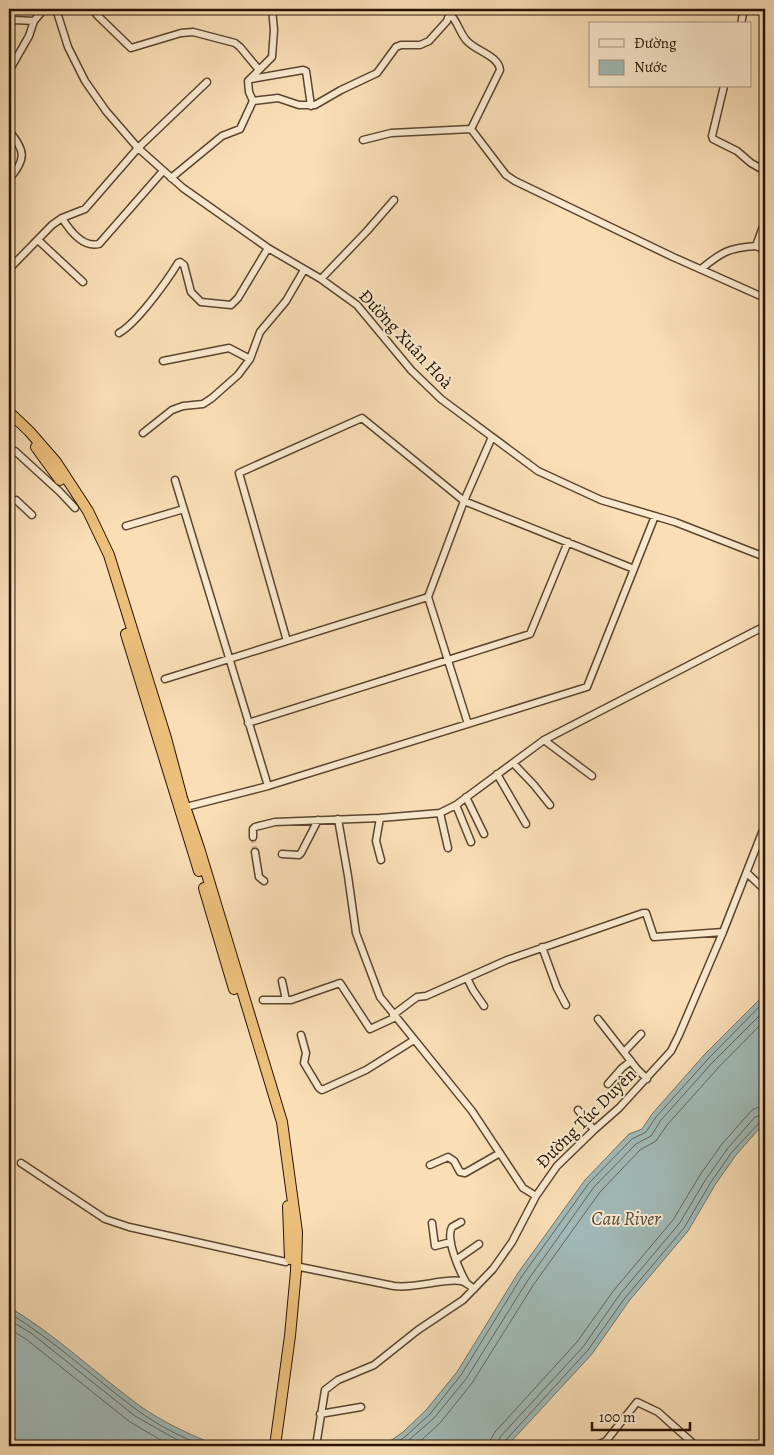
<svg xmlns="http://www.w3.org/2000/svg" width="774" height="1455" font-family="Alegreya,serif">
<style>
.water{fill:#a1bab8;stroke:#70776e}
.lines{fill:none;stroke-linecap:round;stroke-linejoin:round}
.shore{stroke:#64665c;stroke-width:1}
.minor-tunnel{stroke:#d9bf9b;stroke-width:6;stroke-dasharray:6 3;stroke-linecap:butt}
.minor-casing{stroke:#5b452e;stroke-width:9}
.highway-casing{stroke:#261200;stroke-width:12}
.minor{stroke:#fbead0;stroke-width:6}
.highway{stroke:#ecbf7b;stroke-width:10}
.labels{text-anchor:middle;stroke-width:4;stroke-linejoin:round;paint-order:stroke}
.street-label{font-size:18px;fill:#261200;stroke:#fbead0}
.water-label{font-size:19px;font-style:italic;fill:#514d40;stroke:#fbead0}
</style>
<rect width="100%" height="100%" fill="#f9deb6"/>
<filter id="stains"><feTurbulence type="fractalNoise" baseFrequency=".004" numOctaves="4"/><feColorMatrix values="0 0 0 0 .2 0 0 0 0 .09 0 0 0 0 .02 0 0 0 .5 -.17"/></filter>
<radialGradient id="worn" r=".72"><stop offset=".6" stop-color="#630" stop-opacity="0"/><stop offset="1" stop-color="#630" stop-opacity=".3"/></radialGradient>
<!-- water -->
<path class="water" d="M765,994V1122L736,1155L715,1185L688,1231L629,1301L592,1354L507,1446H383L403,1432L426,1410L457,1372L518,1273L585,1180L629,1134L642,1129L652,1114L704,1055Z
M9,1307C56,1335 95,1373 140,1406C164,1423 191,1435 218,1446H9Z"/>
<g class="lines">
<!-- shore -->
<path class="shore" d="M9,1313C55,1341 94,1378 137,1410C157,1425 181,1437 204,1446
M9,1320L31,1333L135,1416L188,1446
M9,1329L26,1339L130,1422L171,1446
M392,1446L406,1436L430,1414L461,1375L522,1276L589,1183L632,1139L646,1132L656,1117L708,1059L765,1001
M402,1446L434,1418L466,1379L528,1280L594,1187L636,1144L651,1136L661,1120L712,1063L765,1010
M415,1446L440,1423L472,1383L534,1284L600,1192L640,1150L656,1141L667,1125L718,1068L765,1020
M490,1446L491,1439L495,1432L577,1342L614,1290L673,1220L700,1175L722,1144L752,1110L759,1107L765,1106
M498,1446L500,1437L583,1347L620,1294L679,1224L706,1179L728,1148L755,1117L765,1114
M504,1446L505,1441L588,1350L625,1298L684,1228L711,1182L732,1152L760,1122L765,1120"/>
<!-- minor-tunnel -->
<path class="minor-tunnel" d="M253,837L255,852"/>
<defs>
<path id="minor" d="M56,9L68,47L85,81L106,111L138,148L183,188L268,248L321,279L357,305L411,370L441,399L538,471L601,500L675,522L765,557
M92,9L98,16L131,48L181,33L193,32L235,43L240,47L259,70
M9,22L15,20L34,21L44,9
M741,24L744,9
M9,71L29,36L34,21
M251,79L303,70L306,71L311,106
M724,86L712,136L713,139L737,151L751,163L765,171
M253,101L249,92L248,81L272,57L274,30L272,9
M471,129L506,175L515,181L673,257L765,298
M9,131C25,150 27,159 9,179
M363,140L391,133L471,129L500,70C499,56 476,51 467,41C460,34 458,22 450,14
M171,178L222,136L240,129L253,101L278,98L299,105H315L341,90L377,73L396,47L401,45H420L429,41L447,21L451,9
M62,218C70,231 83,248 99,244L163,171
M765,221L756,246L765,250
M38,240L83,282
M9,269L52,225L62,218L85,209L138,148L207,82
M701,269C722,252 728,248 756,246
M321,279L367,231L394,200
M119,333C137,323 167,281 178,263L180,262L184,265L191,292L201,302L231,305L238,298L268,248
M163,361L229,348L250,359
M143,433L172,410L183,406L203,404L212,398L238,375L250,359L260,332L286,301L304,270
M9,449L15,451L60,492L75,508
M175,480L268,786
M9,502L16,500L32,515
M126,526L184,509
M428,597L468,724
M287,641L239,473L362,418L464,501L634,569
M165,679L428,597L464,501L492,437
M248,723L530,634L568,542
M544,740L592,776
M513,763L534,785L550,805
M497,774L526,824
M466,797L484,834
M456,805L471,842
M182,808L268,786L587,687L655,516
M440,813L448,848
M380,818L376,841L381,860
M338,819L348,876L356,933L380,997L472,1111L523,1188L536,1196
M253,837V829L255,827L275,822L380,818L440,813L456,805L544,740L765,626
M255,852L259,877L264,881
M282,854L299,855L301,853L318,820
M747,873L765,890
M542,947L557,988L566,1005
M467,978L473,990L484,1006
M282,981L286,1000
M263,1000H291L340,983L370,1029L396,1017
M393,1015L417,997L426,996L507,960L643,913H646L654,937L723,932
M598,1019L637,1069L647,1079
M301,1035L306,1053L304,1063L319,1088L322,1090L366,1070L414,1040
M624,1052L641,1034
M608,1084L622,1068L631,1061
M578,1110L594,1130
M21,1163L105,1219L129,1227L286,1262
M430,1165L448,1157L454,1161L460,1172L465,1173L500,1153
M461,1222L452,1227C445,1239 460,1272 467,1284
M432,1223L435,1246L451,1242
M456,1260L479,1244
M300,1267L394,1286C415,1289 444,1278 461,1281C466,1282 470,1286 474,1289
M320,1414L361,1407
M316,1446L325,1390L338,1380L374,1365L418,1330L463,1300L493,1269L512,1242L536,1196L557,1166L594,1130L619,1108L671,1051L679,1035L723,932L765,825
M589,1446L600,1444L606,1441L637,1402L658,1412L696,1446"/>
<path id="highway" d="M9,412L29,431L56,462L88,511L109,555L166,738L182,798L199,848L282,1122L297,1232L296,1271L290,1336L275,1446
M36,447L60,480
M126,634L199,871
M204,888L234,989
M288,1206L290,1259"/>
</defs>
<!-- minor casing -->
<use href="#minor" class="minor-casing"/>
<!-- highway casing -->
<use href="#highway" class="highway-casing"/>
<!-- minor -->
<use href="#minor" class="minor"/>
<!-- highway -->
<use href="#highway" class="highway"/>
</g>
<g class="labels">
<!-- street labels -->
<g class="street-label">
<text transform="translate(406 339) rotate(47)" y="6">Đường Xuân Hoà</text>
<text transform="translate(586 1118) rotate(-45)" y="6">Đường Túc Duyên</text>
</g>
<!-- water labels -->
<g class="water-label">
<text x="626" y="1225">Cau River</text>
</g>
</g>
<!-- margin -->
<rect width="774" height="1455" fill="none" stroke="#f9deb6" stroke-width="30"/>
<rect x="10" y="10" width="754" height="1435" fill="none" stroke="#261200" stroke-width="2.5"/>
<rect x="15" y="15" width="744" height="1425" fill="none" stroke="#261200"/>
<!-- legend -->
<rect x="589" y="22" width="162" height="65" fill="#fbead0" stroke="#a6947d"/>
<rect x="599" y="39" width="25" height="8" fill="#fbead0" stroke="#a6947d"/>
<text x="634" y="48" font-size="15" fill="#261200">Đường</text>
<rect x="599" y="60" width="25" height="15" fill="#a1bab8" stroke="#a6947d"/>
<text x="634" y="72" font-size="15" fill="#261200">Nước</text>
<!-- scale -->
<path d="M592 1422v8h98v-8" fill="none" stroke="#261200" stroke-width="2.5"/>
<text x="599" y="1422" font-size="15" fill="#261200" stroke="#fbead0" stroke-width="4" paint-order="stroke">100 m</text>
<rect width="100%" height="100%" filter="url(#stains)"/>
<rect width="100%" height="100%" fill="url(#worn)"/>
</svg>
